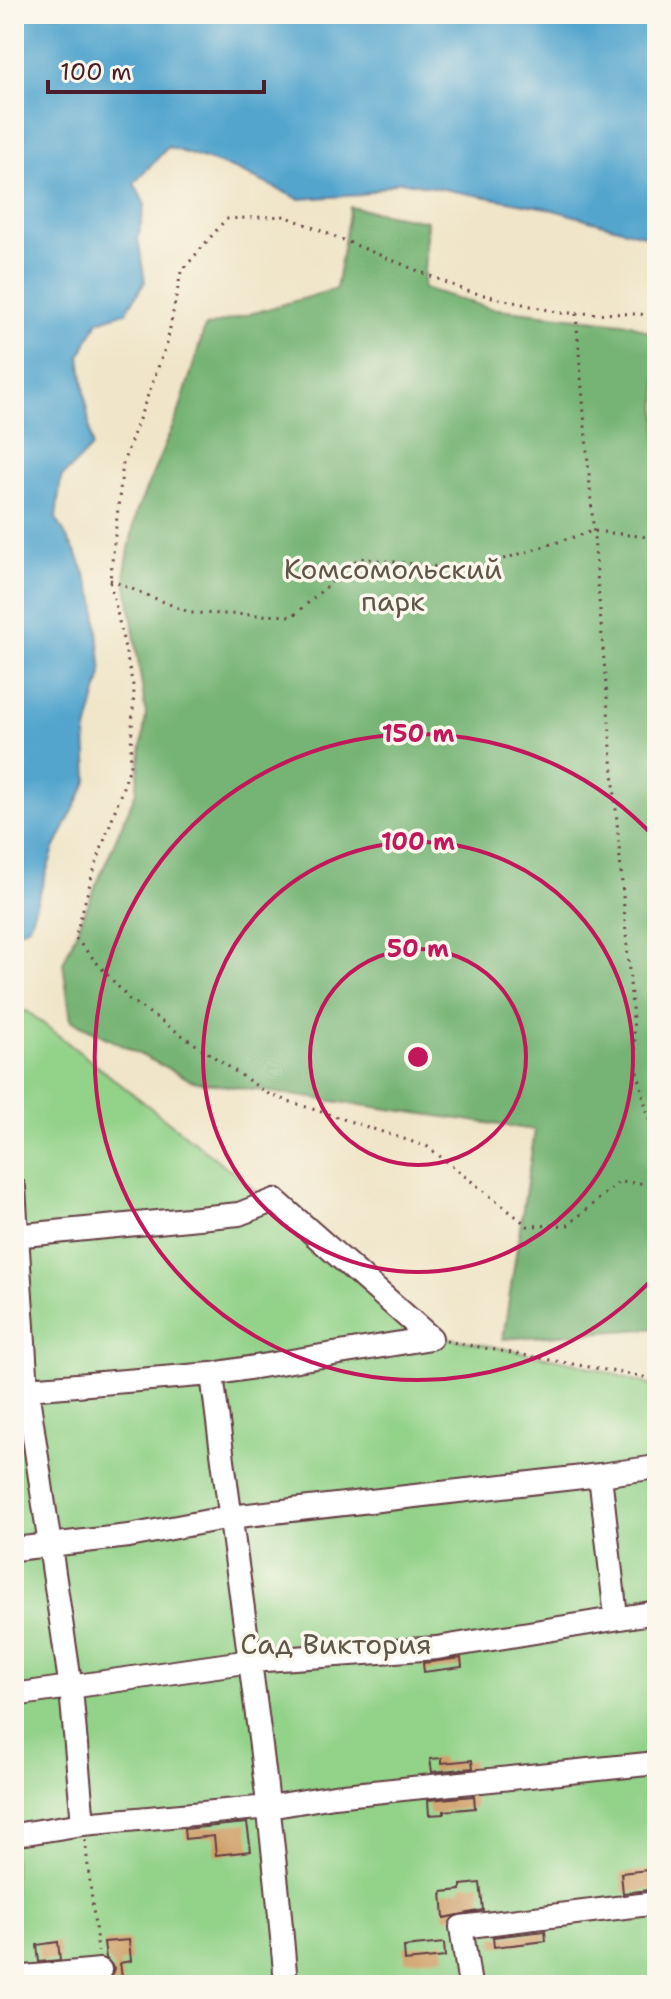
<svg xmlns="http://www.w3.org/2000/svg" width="671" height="1999" font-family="'Shantell Sans',sans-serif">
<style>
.green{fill:#93d289;stroke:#6e785a;stroke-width:2}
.forest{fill:#76b475;stroke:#606a50;stroke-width:2}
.water{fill:#53a5ce;stroke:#4e627c;stroke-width:2}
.building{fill:#cc9a61}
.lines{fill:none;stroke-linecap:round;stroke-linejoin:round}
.minor-casing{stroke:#633d43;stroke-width:26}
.path{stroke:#633d43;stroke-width:3;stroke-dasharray:2 6;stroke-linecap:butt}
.minor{stroke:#fff;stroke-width:22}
.ring{fill:none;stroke:#c2185b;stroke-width:4}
.labels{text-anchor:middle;stroke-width:7;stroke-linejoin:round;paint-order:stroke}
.park-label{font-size:28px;fill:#605547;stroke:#fbf7ec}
.centre{fill:#c2185b;stroke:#fbf7ec;stroke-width:4}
.ring-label{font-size:24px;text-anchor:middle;font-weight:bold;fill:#c2185b;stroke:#fbf7ec;stroke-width:7;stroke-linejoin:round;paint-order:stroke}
</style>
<rect width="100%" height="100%" fill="#fbf7ec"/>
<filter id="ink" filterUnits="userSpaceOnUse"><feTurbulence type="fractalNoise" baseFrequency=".0125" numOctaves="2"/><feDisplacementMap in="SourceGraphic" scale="16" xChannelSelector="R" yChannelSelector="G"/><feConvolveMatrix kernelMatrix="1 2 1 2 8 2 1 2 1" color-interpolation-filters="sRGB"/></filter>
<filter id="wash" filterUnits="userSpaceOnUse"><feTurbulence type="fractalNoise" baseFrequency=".006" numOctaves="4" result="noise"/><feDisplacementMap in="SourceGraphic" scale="32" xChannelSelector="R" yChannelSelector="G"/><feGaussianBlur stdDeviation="1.8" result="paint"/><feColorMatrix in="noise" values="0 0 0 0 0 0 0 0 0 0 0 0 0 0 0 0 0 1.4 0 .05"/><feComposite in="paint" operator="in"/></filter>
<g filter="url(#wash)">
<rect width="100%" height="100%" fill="#f0e5c8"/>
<!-- green -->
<path class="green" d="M27,1011L248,1184L414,1331L576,1363L657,1387V1985H14V1012Z"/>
<!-- forest -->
<path class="forest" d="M350,207L427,221L423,288L489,308L631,324L657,336V1328L503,1339L535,1130L193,1081L71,1020L63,963L136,792L146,714L125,571L136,513L179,412L205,327L336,289Z"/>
<!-- water -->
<path class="water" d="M14,14H657V239L546,208L400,181L361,195L299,199L237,170L168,147L134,183L145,205L138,239L145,282L126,312L98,321L80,356L92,447L61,478L56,518L78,557L95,599L102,674L86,734L88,780L54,849L29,926L14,932Z"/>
<g id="blocks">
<!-- building -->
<path class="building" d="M461,1658L462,1667L424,1672L423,1663Z
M442,1758V1763L472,1760L473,1768L432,1772L430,1759Z
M474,1796L475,1808L444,1811V1814L429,1815L428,1800Z
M247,1823L251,1851L216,1855L214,1836L185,1839L184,1829Z
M657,1869V1889L623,1893L621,1873Z
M480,1883L483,1910L444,1918L442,1892L461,1890V1885Z
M545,1931L546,1941L494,1947L493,1937Z
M129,1940L131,1961L120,1963L123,1985H109L114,1968L106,1958L104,1942Z
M58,1942L60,1960L39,1962L37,1945Z
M444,1943L445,1957L405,1961L404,1947Z"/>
</g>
</g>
<g filter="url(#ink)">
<use href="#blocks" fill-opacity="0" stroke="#633d43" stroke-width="2"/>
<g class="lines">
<defs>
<path id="minor" d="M14,1188L27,1389L71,1689L83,1824
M14,1236L239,1214L275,1200L431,1338L212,1374C237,1578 270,1780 286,1985
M15,1390L212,1374
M14,1549L129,1536L230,1517L600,1475
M616,1617L600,1475L657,1467
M14,1695L251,1661L437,1648L657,1612
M14,1835L83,1824L269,1807L334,1796L657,1763
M14,1978L100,1970
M470,1985L461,1927L657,1903"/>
</defs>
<!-- minor casing -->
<use href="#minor" class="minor-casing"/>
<!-- path -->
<path class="path" d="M576,314L637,1069L657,1154
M657,322L641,314L561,313L467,291L285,216L226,219L181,272L167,343L123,463L110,580L134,690L130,767L92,876L75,938L129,999L270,1095L428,1147L528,1226L568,1225L619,1182L657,1184
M110,580L191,613L293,616L359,558L468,570L593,531L657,538
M446,1341L644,1377L657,1382
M85,1840L98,1952"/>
<!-- minor -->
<use href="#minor" class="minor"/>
</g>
</g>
<!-- distance rings -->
<g class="ring">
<circle cx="418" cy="1057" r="108"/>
<circle cx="418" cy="1057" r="215"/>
<path d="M656 1275A323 323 0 1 1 656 839"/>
</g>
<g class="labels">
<!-- park labels -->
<g class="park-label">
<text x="393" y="579">Комсомольский<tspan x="393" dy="32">парк</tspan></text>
<text x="336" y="1654">Сад Виктория</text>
</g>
</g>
<circle cx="418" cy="1057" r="12" class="centre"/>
<g class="ring-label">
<text x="418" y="742">150 m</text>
<text x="418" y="850">100 m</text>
<text x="418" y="957">50 m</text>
</g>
<!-- margin -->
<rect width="671" height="1999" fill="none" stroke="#fbf7ec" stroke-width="48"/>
<!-- scale -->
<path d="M48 80v12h216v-12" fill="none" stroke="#4a1f2b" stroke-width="4"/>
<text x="60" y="80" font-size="24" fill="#4a1f2b" stroke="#fbf7ec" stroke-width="6" paint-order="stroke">100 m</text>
</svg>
